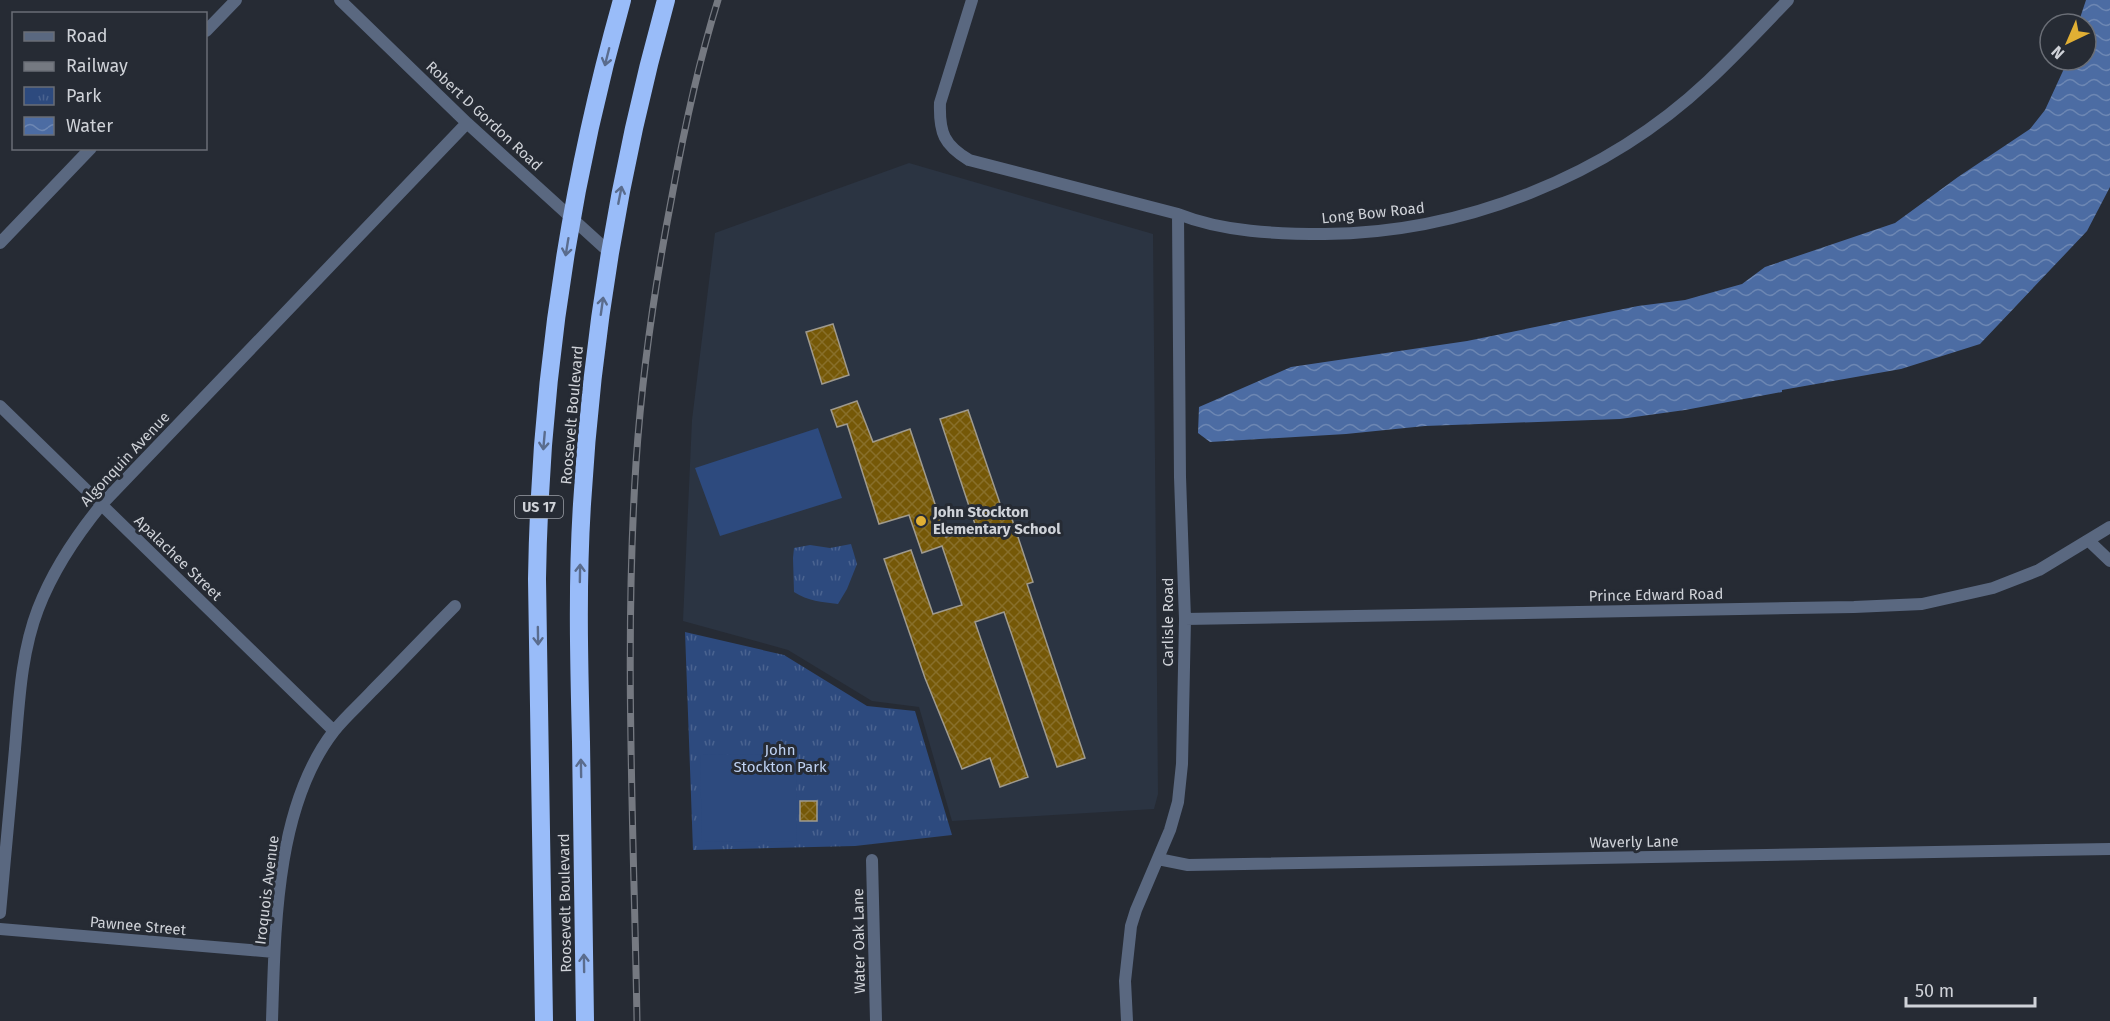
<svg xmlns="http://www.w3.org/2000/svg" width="2110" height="1021" font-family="'Fira Sans',sans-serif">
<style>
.built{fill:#2b3442}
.park{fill:url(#park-tufts)}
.garden{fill:#2d4a7e}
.water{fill:url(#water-waves)}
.building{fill:url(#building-cross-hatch);stroke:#9f9a8e;stroke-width:1.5}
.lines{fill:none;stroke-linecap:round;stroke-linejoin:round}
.street{stroke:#5a6880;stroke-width:12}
.highway{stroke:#99bcf9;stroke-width:18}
.rail-casing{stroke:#757981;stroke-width:7}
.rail{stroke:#262b34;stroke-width:4.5;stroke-dasharray:14;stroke-linecap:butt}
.oneway{stroke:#5a6c8d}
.poi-dot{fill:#e1af34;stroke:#262b34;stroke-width:2}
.labels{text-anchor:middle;stroke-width:6;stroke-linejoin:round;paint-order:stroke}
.shield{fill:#262b34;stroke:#9ca0a7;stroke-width:1.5}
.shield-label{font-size:14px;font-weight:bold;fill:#cfd2d8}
.street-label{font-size:15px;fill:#cfd2d8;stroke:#262b34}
.poi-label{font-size:15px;font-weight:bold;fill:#cfd2d8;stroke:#262b34;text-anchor:start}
.park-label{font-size:15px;fill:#bfd2f3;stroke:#262b34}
</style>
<defs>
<pattern id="park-tufts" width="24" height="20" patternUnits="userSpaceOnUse" patternTransform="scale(1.5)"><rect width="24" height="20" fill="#2d4a7e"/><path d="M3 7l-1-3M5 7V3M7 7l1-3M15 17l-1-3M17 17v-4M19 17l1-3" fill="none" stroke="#4a6390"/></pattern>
<pattern id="water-waves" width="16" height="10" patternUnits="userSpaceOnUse" patternTransform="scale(1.5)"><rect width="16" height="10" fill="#4c6ca3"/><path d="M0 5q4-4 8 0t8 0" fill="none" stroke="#6d87b3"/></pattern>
<pattern id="building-cross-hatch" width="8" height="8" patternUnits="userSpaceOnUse" patternTransform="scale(1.5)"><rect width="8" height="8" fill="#755807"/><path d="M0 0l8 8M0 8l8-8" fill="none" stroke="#886f2a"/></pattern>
</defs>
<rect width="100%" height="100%" fill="#262b34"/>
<!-- built -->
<path class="built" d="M909,163L1153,234L1158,794L1154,809L952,821L919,707L872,701L788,650L683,621L692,420L715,233Z"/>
<!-- park -->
<path class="park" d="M851,544L857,564L847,589L838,604C822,602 808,601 794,592L793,558L794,548L810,545L830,548Z
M685,632L784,655L867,706L915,711L952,835L855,846L693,850Z"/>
<!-- garden -->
<path class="garden" d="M818,428L842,498L720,536L695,468Z
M700,754L796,755L797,841L702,842Z"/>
<!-- water -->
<path class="water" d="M2086,0H2110V187L2087,231L1980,344L1901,369L1782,390V392L1685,410L1620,419L1425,426L1346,434L1210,442L1198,433L1199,407L1291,367L1467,341L1638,306L1685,300L1742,284L1765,267L1895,223L1958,177L2030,129L2045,110L2068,60H2086V24H2078Z"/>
<!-- building -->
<path class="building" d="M833,324L849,375L822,384L806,332Z
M857,401L873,442L910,429L946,537L976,527L940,419L968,410L1005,518L1011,516L1033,582L1027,584L1085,758L1057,767L1004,612L975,622L1028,777L1000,787L990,758L962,769L925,678L884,559L911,550L933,614L962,605L942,546L922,553L909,515L879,524L847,424L837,427L831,410Z
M800,801H817V821H800Z"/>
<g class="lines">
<!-- street -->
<path class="street" d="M340,0L467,123L609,252
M972,0L940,103C939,133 944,145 969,160L1178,214C1223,232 1277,234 1325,234C1464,233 1607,176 1708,81C1736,55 1762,27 1788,0
M206,31L236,0
M0,243L91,148
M0,406L334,731
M2089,541L2110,561
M1185,619L1854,607L1922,604L1993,588L2039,570L2110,527
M1158,859L1188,865L2110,849
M872,860L876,1021
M0,913C5,859 10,804 15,749C19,703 21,653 38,609C53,570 75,537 102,504L467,123
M0,929L274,952
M272,1021C275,929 275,807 334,731C345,717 360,704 372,691C400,663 427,634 455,606
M1127,1021L1125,981L1131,926L1136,910L1170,830L1178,802L1182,764L1185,619L1180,477L1178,214"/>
<!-- highway -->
<path class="highway" d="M544,1021L537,579C540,384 569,188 622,0
M585,1021C584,928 582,835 581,742C579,663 577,583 582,504C592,333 620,165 666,0"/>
<defs>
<path id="rail" d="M637,1021C634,835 624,648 636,463C642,373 655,284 672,196C684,130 698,64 718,0"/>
</defs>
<!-- rail casing -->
<use href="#rail" class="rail-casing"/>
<!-- rail -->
<use href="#rail" class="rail"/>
</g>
<!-- one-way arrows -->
<defs><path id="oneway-shaft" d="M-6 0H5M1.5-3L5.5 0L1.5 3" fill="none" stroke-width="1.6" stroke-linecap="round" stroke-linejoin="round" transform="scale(1.5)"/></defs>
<g class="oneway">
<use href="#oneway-shaft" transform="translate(607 57) rotate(104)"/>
<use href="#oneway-shaft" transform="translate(620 195) rotate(-79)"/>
<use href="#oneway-shaft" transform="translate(567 247) rotate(99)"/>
<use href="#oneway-shaft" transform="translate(602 306) rotate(-82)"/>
<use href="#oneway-shaft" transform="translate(544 441) rotate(95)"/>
<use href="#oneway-shaft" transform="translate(580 573) rotate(-89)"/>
<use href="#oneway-shaft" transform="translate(538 636) rotate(89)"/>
<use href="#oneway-shaft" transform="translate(581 768) rotate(-91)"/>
<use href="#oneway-shaft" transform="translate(584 963) rotate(-91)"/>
</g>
<!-- markers -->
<circle class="poi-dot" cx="921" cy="521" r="6"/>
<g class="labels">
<!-- shield labels -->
<rect class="shield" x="515" y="496" width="48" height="22" rx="4.5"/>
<g class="shield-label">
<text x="539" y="512">US 17</text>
</g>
<!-- street labels -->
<g class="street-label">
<text transform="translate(484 116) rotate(43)" y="5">Robert D Gordon Road</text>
<text transform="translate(1373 213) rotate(-6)" y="5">Long Bow Road</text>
<text transform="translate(572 415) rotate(-85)" y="5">Roosevelt Boulevard</text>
<text transform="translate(125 459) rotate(-47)" y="5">Algonquin Avenue</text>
<text transform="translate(178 558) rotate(44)" y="5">Apalachee Street</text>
<text transform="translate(1656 595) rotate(-1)" y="5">Prince Edward Road</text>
<text transform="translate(1168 622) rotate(-90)" y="5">Carlisle Road</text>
<text transform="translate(1634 842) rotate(-1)" y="5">Waverly Lane</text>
<text transform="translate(267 890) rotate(-83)" y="5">Iroquois Avenue</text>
<text transform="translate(565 903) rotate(-91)" y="5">Roosevelt Boulevard</text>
<text transform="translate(138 926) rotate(5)" y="5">Pawnee Street</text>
<text transform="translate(859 941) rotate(-91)" y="5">Water Oak Lane</text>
</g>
<!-- poi labels -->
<g class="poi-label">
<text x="933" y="517">John Stockton<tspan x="933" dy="17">Elementary School</tspan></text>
</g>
<!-- park labels -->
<g class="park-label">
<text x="780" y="755">John<tspan x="780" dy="17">Stockton Park</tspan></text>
</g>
</g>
<!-- legend -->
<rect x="12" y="12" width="195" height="138" fill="#262b34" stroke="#6a6e76" stroke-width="1.5"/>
<rect x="24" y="32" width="30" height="9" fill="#5a6880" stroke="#6a6e76" stroke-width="1.5"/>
<text x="66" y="42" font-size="18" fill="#cfd2d8">Road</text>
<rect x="24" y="62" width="30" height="9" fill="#757981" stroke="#6a6e76" stroke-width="1.5"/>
<text x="66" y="72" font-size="18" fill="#cfd2d8">Railway</text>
<rect x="24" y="87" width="30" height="18" fill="url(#park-tufts)" stroke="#6a6e76" stroke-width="1.5"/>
<text x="66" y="102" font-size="18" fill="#cfd2d8">Park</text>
<rect x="24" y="117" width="30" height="18" fill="url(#water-waves)" stroke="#6a6e76" stroke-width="1.5"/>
<text x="66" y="132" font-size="18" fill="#cfd2d8">Water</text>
<!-- north arrow -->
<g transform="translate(2068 42) rotate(224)"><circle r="28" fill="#262b34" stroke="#6a6e76" stroke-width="1.5"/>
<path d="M0-4.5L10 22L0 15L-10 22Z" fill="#e1af34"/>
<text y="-9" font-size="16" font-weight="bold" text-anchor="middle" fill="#cfd2d8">N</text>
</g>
<!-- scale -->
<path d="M1906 997v9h129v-9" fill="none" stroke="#cfd2d8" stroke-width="3"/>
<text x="1915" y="997" font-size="18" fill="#cfd2d8" stroke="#262b34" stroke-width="4.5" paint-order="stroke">50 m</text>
</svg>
